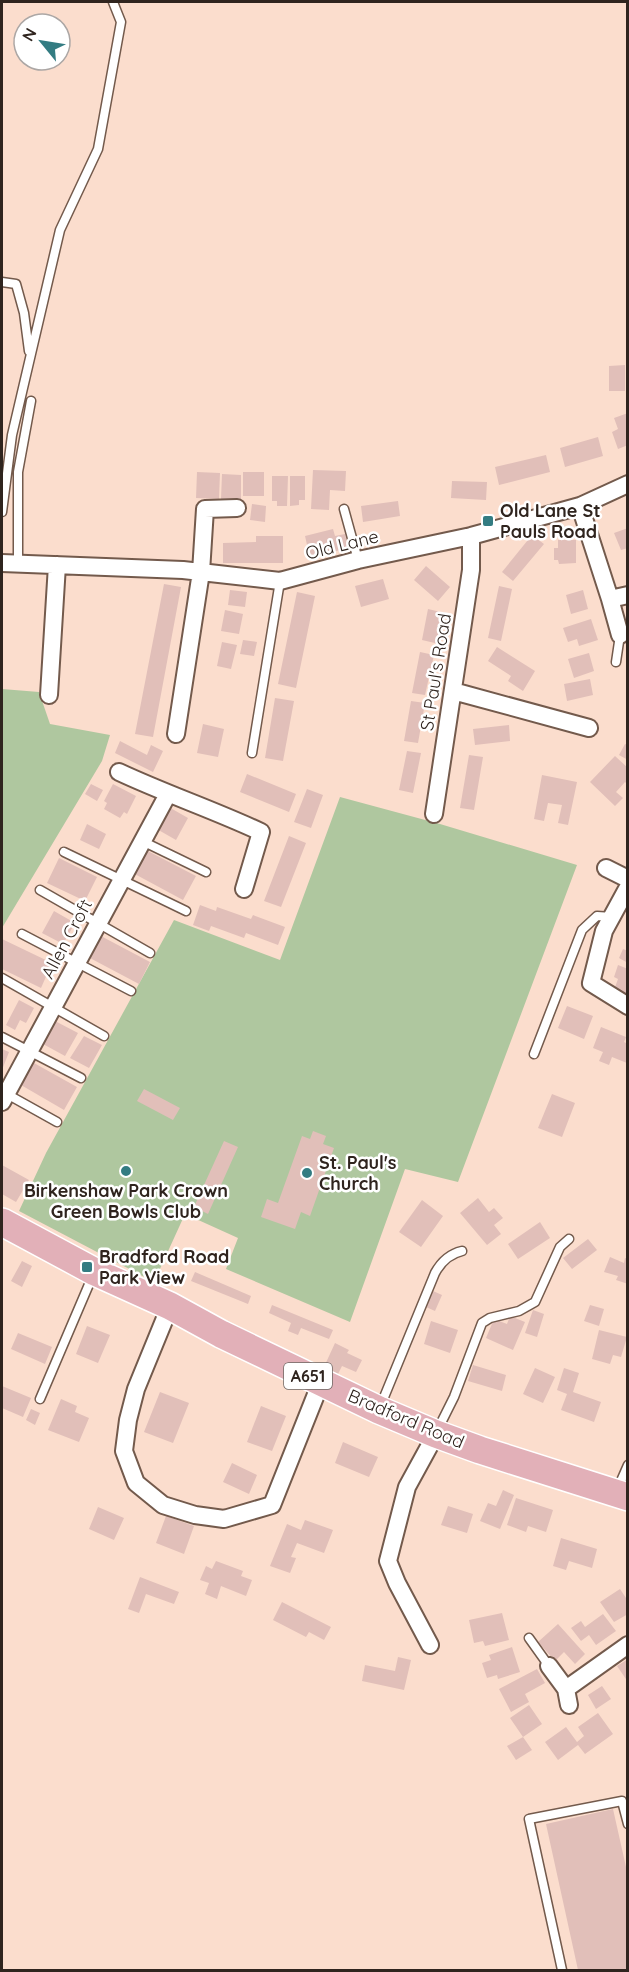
<svg xmlns="http://www.w3.org/2000/svg" width="629" height="1972" font-family="Quicksand,sans-serif">
<style>
.green{fill:#afc79f}
.building{fill:#e1bfb9}
.lines{fill:none;stroke-linecap:round;stroke-linejoin:round}
.service-casing{stroke:#735a4c;stroke-width:11}
.minor-casing{stroke:#735a4c;stroke-width:20}
.primary-casing{stroke:#fff;stroke-width:30}
.service{stroke:#fff;stroke-width:8}
.minor{stroke:#fff;stroke-width:16}
.primary{stroke:#e2b0b8;stroke-width:27}
.poi-dot{fill:#337c82;stroke:#fff;stroke-width:2}
.labels{text-anchor:middle;stroke-width:5;stroke-linejoin:round;paint-order:stroke}
.shield{fill:#fff;stroke:#6d6662;stroke-width:1.5}
.shield-label{font-size:16px;font-weight:bold;fill:#2f241e}
.poi-label{font-size:18px;font-weight:bold;fill:#2f241e;stroke:#fff;text-anchor:start}
.street-label{font-size:18px;fill:#2f241e;stroke:#fff}
</style>
<rect width="100%" height="100%" fill="#fbddcd"/>
<!-- green -->
<path class="green" d="M2,689L39,692L50,724L110,735L102,761L2,928Z
M340,797L440,824L577,865L458,1182L405,1169L350,1322L226,1269L238,1238L185,1214L154,1282L19,1211L46,1153L174,920L280,960Z"/>
<!-- building -->
<path class="building" d="M625,365V391H609V366Z
M628,413V445L618,449L612,432L618,429L614,418Z
M598,437L603,456L565,467L560,448Z
M546,455L550,472L499,485L495,467Z
M313,470L346,471L345,491L330,490L329,510L311,509Z
M197,472L220,473L219,499L196,498Z
M243,472H264V496H243Z
M222,474L241,475V499H221Z
M272,476H288L287,506H277V501H272Z
M290,476H305V500H299V505L290,506Z
M452,481L487,482L486,500L451,498Z
M398,501L400,516L363,522L361,506Z
M252,504L266,506L265,522L250,520Z
M628,528V548L621,550L614,533Z
M333,529L335,536L345,534L348,548L310,558L305,536Z
M532,535L544,544L513,581L502,572Z
M256,536H283V563H223V543L256,542Z
M558,540H576V563L559,564L558,560H554V548H558Z
M426,566L450,587L438,601L414,580Z
M383,579L389,599L361,607L355,586Z
M164,584L181,587L153,737L135,734Z
M499,586L512,589L501,641L488,638Z
M230,590L247,592L245,607L228,605Z
M583,590L588,609L571,614L566,595Z
M297,592L315,596L296,688L278,684Z
M428,609L445,613L439,644L422,640Z
M225,610L243,614L239,634L221,631Z
M591,619L598,640L579,646L577,639L568,642L563,628Z
M243,640L257,642L254,656L240,654Z
M222,642L237,645L231,669L217,666Z
M497,647L535,671L523,691L508,681L511,676L488,661Z
M420,652L434,655L425,695L412,693Z
M589,653L594,671L574,678L568,659Z
M590,679L593,695L567,701L564,684Z
M275,698L294,701L283,761L265,758Z
M411,701L425,703L418,743L404,741Z
M203,724L224,729L218,757L197,753Z
M509,725L510,741L475,745L473,729Z
M120,741L147,755L151,745L163,751L153,772L115,753Z
M625,744L628,745V760L619,755Z
M407,751L421,753L413,793L399,790Z
M469,755L483,757L474,810L460,808Z
M615,756L628,768V785L625,782L616,792L623,798L615,806L590,782Z
M247,774L296,794L289,812L240,792Z
M542,775L577,782L568,825L558,823L562,805L548,803L544,821L534,819Z
M91,784L103,790L97,801L85,794Z
M113,784L136,796L127,814L124,812L120,818L104,809L107,803L104,801Z
M307,789L323,795L311,828L294,822Z
M167,806L188,818L176,840L155,828Z
M87,824L106,834L99,849L80,840Z
M289,836L306,843L281,907L264,901Z
M144,849L196,876L183,900L131,872Z
M59,858L97,877L85,901L47,883Z
M200,905L216,911L217,907L251,919L253,915L285,927L278,945L246,933L244,938L211,926L209,931L193,925Z
M54,911L75,923L63,944L42,933Z
M99,935L150,962L139,984L88,957Z
M2,939L52,963L41,988L2,969Z
M623,949L628,951V963L619,958Z
M618,965L628,969V995L614,990L618,979L614,977Z
M19,1000L34,1008L26,1023L20,1020L15,1030L6,1025Z
M567,1006L593,1016L584,1039L558,1028Z
M55,1021L78,1033L65,1056L43,1044Z
M601,1027L626,1037L624,1042L628,1044L627,1063L612,1057L609,1065L599,1061L603,1052L593,1048Z
M84,1036L102,1045L89,1068L70,1058Z
M2,1049L9,1052L2,1070Z
M34,1063L77,1087L64,1110L21,1085Z
M144,1089L180,1108L173,1120L137,1101Z
M552,1094L575,1103L562,1137L538,1128Z
M313,1131L326,1136L323,1144L334,1148L310,1216L301,1212L295,1229L261,1217L267,1199L278,1203L302,1136L310,1139Z
M224,1141L238,1147L208,1214L194,1207Z
M2,1165L29,1180L16,1202L2,1194Z
M478,1198L489,1212L494,1208L503,1218L494,1225L501,1234L487,1245L460,1213Z
M422,1200L443,1216L421,1247L399,1232Z
M540,1222L550,1238L518,1259L508,1244Z
M588,1239L597,1250L572,1269L563,1258Z
M610,1257L624,1263L625,1258L628,1259V1284L616,1280L618,1276L604,1272Z
M22,1261L32,1266L22,1287L11,1281Z
M195,1272L251,1296L248,1304L191,1281Z
M433,1291L442,1295L435,1311L426,1307Z
M272,1305L333,1330L329,1339L301,1328L298,1335L288,1331L291,1323L269,1313Z
M590,1305L604,1309L599,1326L584,1321Z
M533,1310L544,1314L537,1337L525,1333Z
M510,1316L525,1322L513,1350L486,1338L494,1319L507,1324Z
M431,1321L458,1330L450,1353L424,1344Z
M87,1326L110,1335L98,1363L76,1354Z
M599,1330L627,1337L621,1357L613,1355L610,1364L592,1359Z
M18,1333L52,1347L45,1364L11,1349Z
M335,1343L349,1350L347,1353L362,1360L356,1372L342,1366L338,1374L324,1367Z
M473,1365L506,1375L502,1391L468,1381Z
M535,1368L555,1377L543,1403L523,1394Z
M564,1368L579,1373L573,1392L601,1402L594,1422L561,1410L567,1394L557,1390Z
M2,1386L31,1398L23,1417L2,1408Z
M160,1392L189,1403L173,1443L144,1432Z
M61,1399L77,1406L75,1412L89,1418L79,1442L48,1430Z
M261,1406L286,1416L272,1451L247,1442Z
M31,1409L40,1413L35,1425L26,1420Z
M343,1442L378,1457L369,1477L335,1463Z
M232,1463L257,1475L249,1494L223,1482Z
M503,1490L514,1495L500,1529L480,1521L488,1503L496,1506Z
M516,1498L553,1510L546,1532L528,1526L526,1532L507,1525Z
M448,1506L473,1514L467,1533L441,1525Z
M98,1507L124,1518L114,1540L89,1529Z
M166,1516L194,1526L184,1554L156,1543Z
M305,1520L333,1530L324,1553L297,1543L291,1557L296,1558L290,1573L270,1566L287,1524L301,1530Z
M561,1538L597,1549L592,1568L569,1561L566,1570L553,1566Z
M216,1561L243,1571L241,1576L252,1580L246,1596L221,1586L217,1599L205,1594L209,1583L200,1580L206,1566L212,1569Z
M140,1577L179,1592L174,1604L146,1594L139,1613L128,1609Z
M620,1589L628,1601V1614L614,1622L600,1602Z
M282,1602L331,1627L324,1640L309,1632L306,1637L273,1620Z
M502,1613L509,1640L485,1646L483,1641L474,1643L469,1620Z
M603,1614L616,1631L596,1645L589,1635L581,1641L571,1628L581,1621L585,1627Z
M558,1624L585,1654L575,1664L564,1652L555,1661L538,1642Z
M512,1647L520,1672L498,1679L497,1675L487,1678L482,1663L491,1660L489,1655Z
M398,1657L411,1660L404,1690L362,1681L365,1665L395,1671Z
M628,1659V1682L617,1666Z
M537,1669L545,1683L525,1694L529,1702L511,1712L499,1689Z
M602,1686L611,1699L596,1709L588,1695Z
M529,1705L542,1724L523,1737L510,1718Z
M598,1713L613,1734L585,1754L578,1745L558,1760L545,1742L566,1727L577,1742L584,1736L578,1727Z
M523,1737L532,1750L516,1760L507,1746Z
M613,1809L628,1876V1970H578L546,1824Z"/>
<g class="lines">
<defs>
<path id="service" d="M2,282L16,284L24,313L29,351
M344,509L358,560
M2,512L12,435L60,230L98,149L121,22L113,2
M18,563V472L31,401
M616,662L620,635
M252,753L280,581
M142,841L206,872
M64,852L186,911
M40,890L150,953
M22,934L131,991
M2,978L104,1036
M2,1037L81,1078
M534,1054L582,930L597,916L612,917
M5,1093L57,1122
M40,1399L93,1275
M380,1407L435,1273C441,1262 449,1254 462,1251
M437,1431L454,1397L482,1323L490,1318L519,1311L535,1302L560,1247L569,1239
M617,1490L628,1465
M529,1638L549,1666
M562,1970L529,1819L622,1801L628,1824"/>
<path id="minor" d="M580,506L610,599L620,635
M2,563L183,570L280,581L358,560L471,536L580,506L628,484
M610,599L628,595
M453,691L589,728
M49,695L57,565
M176,734L201,572L205,509L237,508
M119,772C166,794 214,810 261,832L244,889
M434,814L471,570V536
M606,868L628,879
M628,887L604,931L591,983L628,1006
M2,1102L168,794
M170,1306L136,1389L128,1420L124,1451L136,1483L163,1505L195,1515L224,1519L272,1505L321,1382
M430,1645L397,1583L388,1561L407,1487L436,1434
M549,1666L566,1689L569,1705
M566,1689L628,1645"/>
<path id="primary" d="M2,1222L95,1272L170,1306L221,1334L379,1410L436,1434L480,1450L628,1497"/>
</defs>
<!-- service casing -->
<use href="#service" class="service-casing"/>
<!-- minor casing -->
<use href="#minor" class="minor-casing"/>
<!-- primary casing -->
<use href="#primary" class="primary-casing"/>
<!-- service -->
<use href="#service" class="service"/>
<!-- minor -->
<use href="#minor" class="minor"/>
<!-- primary -->
<use href="#primary" class="primary"/>
</g>
<!-- markers -->
<g class="poi-dot">
<rect x="482" y="515" width="12" height="12" rx="3"/>
<circle cx="126" cy="1171" r="6"/>
<circle cx="307" cy="1173" r="6"/>
<rect x="81" y="1261" width="12" height="12" rx="3"/>
</g>
<g class="labels">
<!-- shield labels -->
<rect class="shield" x="284" y="1363" width="48" height="26" rx="4.5"/>
<g class="shield-label">
<text x="308" y="1382">A651</text>
</g>
<!-- poi labels -->
<g class="poi-label">
<text x="500" y="517">Old Lane St<tspan x="500" dy="21">Pauls Road</tspan></text>
<text x="319" y="1169">St. Paul's<tspan x="319" dy="21">Church</tspan></text>
<text x="126" y="1197" text-anchor="middle">Birkenshaw Park Crown<tspan x="126" dy="21">Green Bowls Club</tspan></text>
<text x="99" y="1263">Bradford Road<tspan x="99" dy="21">Park View</tspan></text>
</g>
<!-- street labels -->
<g class="street-label">
<text transform="translate(342 545) rotate(-14)" y="6">Old Lane</text>
<text transform="translate(436 672) rotate(-81)" y="6">St Paul's Road</text>
<text transform="translate(67 939) rotate(-62)" y="6">Allen Croft</text>
<text transform="translate(406 1419) rotate(23)" y="6">Bradford Road</text>
</g>
</g>
<!-- border -->
<rect width="629" height="1972" fill="none" stroke="#2f241e" stroke-width="6"/>
<!-- north arrow -->
<g transform="translate(42 42) rotate(300)"><circle r="28" fill="#ffffff" stroke="#aca7a5" stroke-width="1.5"/>
<path d="M0-4.5L10 22L0 15L-10 22Z" fill="#337c82"/>
<text y="-9" font-size="16" font-weight="bold" text-anchor="middle" fill="#2f241e">N</text>
</g>
</svg>
